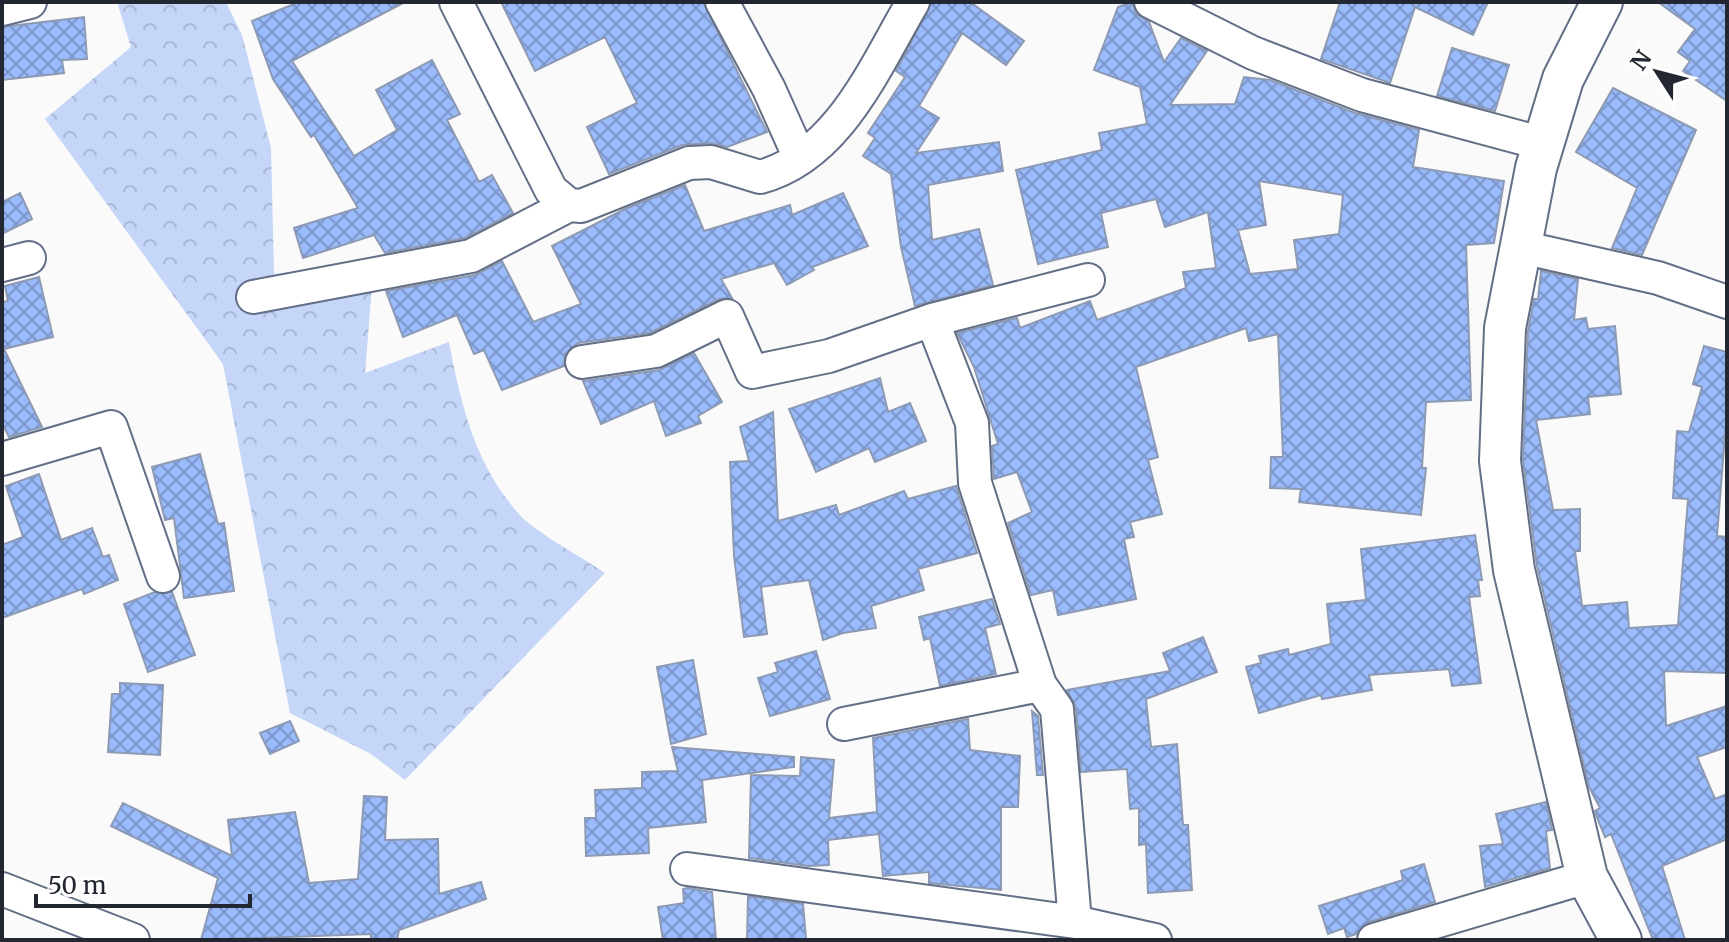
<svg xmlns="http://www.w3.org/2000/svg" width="1729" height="942" font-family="Merriweather,serif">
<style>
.forest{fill:url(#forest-crowns)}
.building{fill:url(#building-cross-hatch);stroke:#8d9ab3;stroke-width:2;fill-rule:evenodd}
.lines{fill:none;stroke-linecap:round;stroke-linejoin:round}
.minor-casing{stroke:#626f86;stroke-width:36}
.tertiary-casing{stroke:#626f86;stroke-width:44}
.minor{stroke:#fff;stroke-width:32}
.tertiary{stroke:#fff;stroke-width:40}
</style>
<defs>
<pattern id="forest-crowns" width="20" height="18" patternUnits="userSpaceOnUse" patternTransform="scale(2)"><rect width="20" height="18" fill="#c5d6f8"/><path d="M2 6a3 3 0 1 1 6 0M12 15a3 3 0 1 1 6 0" fill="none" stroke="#a9b8d5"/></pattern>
<pattern id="building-cross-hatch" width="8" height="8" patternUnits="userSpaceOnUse" patternTransform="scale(2)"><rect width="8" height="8" fill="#99bafb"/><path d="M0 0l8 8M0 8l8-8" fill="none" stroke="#7c97cc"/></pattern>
</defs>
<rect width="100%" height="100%" fill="#fafafa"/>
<!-- forest -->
<path class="forest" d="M117,2H226L242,35L271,148L274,274L374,261L365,373L449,342C461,405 475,464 518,513C534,532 582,557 605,573L405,780L371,754L290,713L223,364L45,119L131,47Z"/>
<!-- building -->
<path class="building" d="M299,2H405L292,61L354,156L397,130L376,90L432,60L460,114L447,120L479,182L492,175L513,213L465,238L385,253L374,235L303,258L294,228L358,208L314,135L311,137L273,79L252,21Z
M501,2H703L767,132L727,147L711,143L682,145L609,174L587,127L637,103L605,37L535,71Z
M932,2H970L1024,41L1006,65L962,33L919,106L939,118L916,153L999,142L1003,171L928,185L932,240L979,229L993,285L915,306L901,247L891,174L863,156L875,138L868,133L905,77L896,71Z
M1132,2L1136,13L1149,22L1164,62L1181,38L1207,51L1170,105L1235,104L1244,77L1270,80L1355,113L1419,130L1413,167L1504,181L1494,243L1466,245L1471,400L1426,402L1422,468H1426L1421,515L1299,502L1301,489L1270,488L1271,457H1283L1278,334L1249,341L1246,328L1136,367L1158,457L1148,460L1162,514L1130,522L1134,537L1124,539L1136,599L1058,615L1053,590L1031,595L1008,523L1032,512L1017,472L994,479L992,446L998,444L974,367L957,333L1017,318L1020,328L1090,301L1097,320L1186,288L1183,272L1216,268L1208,212L1165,227L1156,199L1101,213L1108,247L1038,264L1016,170L1102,150L1099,133L1147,124L1140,87L1094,70L1118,7ZM1259,181L1343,195L1339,234L1294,240L1298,269L1250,274L1238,230L1266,225Z
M1340,2H1488L1473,35L1415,7L1390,83L1321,59Z
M1658,2H1727V101L1683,71L1690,61L1678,52L1695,29Z
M84,17L87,59L62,60L64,73L2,80V27Z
M1452,48L1509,65L1495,111L1437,96Z
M1613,88L1696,130L1642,255L1612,248L1637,188L1576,152Z
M685,185L704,231L790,205L792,215L843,193L868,246L812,267L814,270L787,285L774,263L721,279L732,298L719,299L650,333L578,343L565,354L564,366L502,390L484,350L474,354L457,315L403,337L386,291L475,275L502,261L533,322L581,304L552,246L625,209Z
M20,193L32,219L2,234V202Z
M1541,271L1578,279L1574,320L1586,318L1588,329L1615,326L1621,394L1588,397L1590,414L1536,420L1553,510L1580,509V551H1575L1582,606L1627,602L1629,628L1678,625L1688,499L1673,498L1677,431L1689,432L1702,387L1693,384L1704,346L1727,352V409L1717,536L1727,537V673L1664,671L1666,726L1727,706V747L1697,757L1715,799L1727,794V839L1662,866L1685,940H1653L1611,834L1605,837L1596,815L1595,811L1600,808L1589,787L1537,566L1523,460L1528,331L1534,299H1538Z
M39,277L53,337L4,349L42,427L9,437L2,423V302L8,301L5,286Z
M694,353L722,402L698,416L701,423L666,436L654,401L601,424L583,381L659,370Z
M880,378L888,412L910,403L926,441L875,462L869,448L816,472L789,409Z
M773,412L778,521L836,505L839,515L904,491L908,499L956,486L977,553L918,569L924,590L871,606L876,628L843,633L823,640L809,580L761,587L767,634L744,637L734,556L730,462L749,461L740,427Z
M200,454L218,524L224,523L234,591L184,598L174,518L165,520L152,467Z
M39,474L61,540L92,528L103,557L109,555L118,580L84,594L82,589L2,618V545L23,537L6,486Z
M1475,535L1482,580H1478L1480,596L1469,597L1481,683L1452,686L1449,669L1369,675L1372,690L1322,699L1321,695L1259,713L1246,667L1261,663L1259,656L1288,649L1289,655L1331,644L1327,604L1366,600L1361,549Z
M155,592H172L195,655L148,672L124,604Z
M992,599L1000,624L985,628L996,674L940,686L930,638L924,640L919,617Z
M1203,637L1217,672L1146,699L1151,747L1177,744L1183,825H1188L1192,890L1148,893L1146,844L1139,845V808L1130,809L1127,769L1081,772L1076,707L1067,690L1170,671L1163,653Z
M816,651L830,699L770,716L758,678L778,672L775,663Z
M693,660L706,734L671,744L657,667Z
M120,683L163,685L160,755L108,752L112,694H120Z
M1032,711L1038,716L1043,775H1037Z
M968,719L970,750L1020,756L1018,807H1001V890L929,883V872L883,876L879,834L828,840L829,865L808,866L749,858L751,775L800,776L801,757L834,760L829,818L877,812L873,738Z
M290,721L299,741L270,754L260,733Z
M672,747L794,757V767L702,780L706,822L648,828L649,853L586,856L585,818H596L595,790L642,788V772L678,771Z
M364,796L387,797L385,840L438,839L439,894L481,882L486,899L399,930L397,940H371V934L201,940L218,878L111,826L123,803L232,856L228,820L295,812L309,883L358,879Z
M1546,802L1552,830L1546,831L1550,868L1485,887L1480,846L1503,844L1496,814Z
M1424,864L1435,902L1369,922L1356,934L1347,937L1344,928L1328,934L1319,906L1403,880L1401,871Z
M688,888L712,892L716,940H663L658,907L684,903L683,889Z
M748,896L803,904L806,939L747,940Z"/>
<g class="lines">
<defs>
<path id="minor" d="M456,2L551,190L569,205L581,206L689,163L711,162L760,177C839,156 875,66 913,2
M722,2L769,89L799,156
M1151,2L1253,53L1362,95L1544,144
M2,9L30,2
M1521,247L1658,278L1727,302
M2,265L29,258
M253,297L471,256L569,205
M932,320L972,423L975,483L1040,685L1057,709L1075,922
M582,362L656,351L727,316L752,372L829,356L932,320L1088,280
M2,459L111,427L163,576
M844,724L1040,685
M687,869L1075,922L1155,940
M2,889L133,940
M1374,940L1587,877"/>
<path id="tertiary" d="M1602,2L1563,79L1536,168L1505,328L1500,461L1514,570L1587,877L1621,940"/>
</defs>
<!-- minor casing -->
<use href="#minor" class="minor-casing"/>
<!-- tertiary casing -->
<use href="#tertiary" class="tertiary-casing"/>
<!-- minor -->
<use href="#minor" class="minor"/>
<!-- tertiary -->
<use href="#tertiary" class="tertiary"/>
</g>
<!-- border -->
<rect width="1729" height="942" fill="none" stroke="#222731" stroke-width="8"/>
<!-- north arrow -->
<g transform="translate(1657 72) rotate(306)" stroke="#ffffff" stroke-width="6" paint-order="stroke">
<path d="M0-6L14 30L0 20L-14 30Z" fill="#222731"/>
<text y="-12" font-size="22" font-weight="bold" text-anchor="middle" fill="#222731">N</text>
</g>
<!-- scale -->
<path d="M36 894v12h214v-12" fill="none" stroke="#222731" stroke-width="4"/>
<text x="48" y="894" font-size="24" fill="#222731" stroke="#ffffff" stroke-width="6" paint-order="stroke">50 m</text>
</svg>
